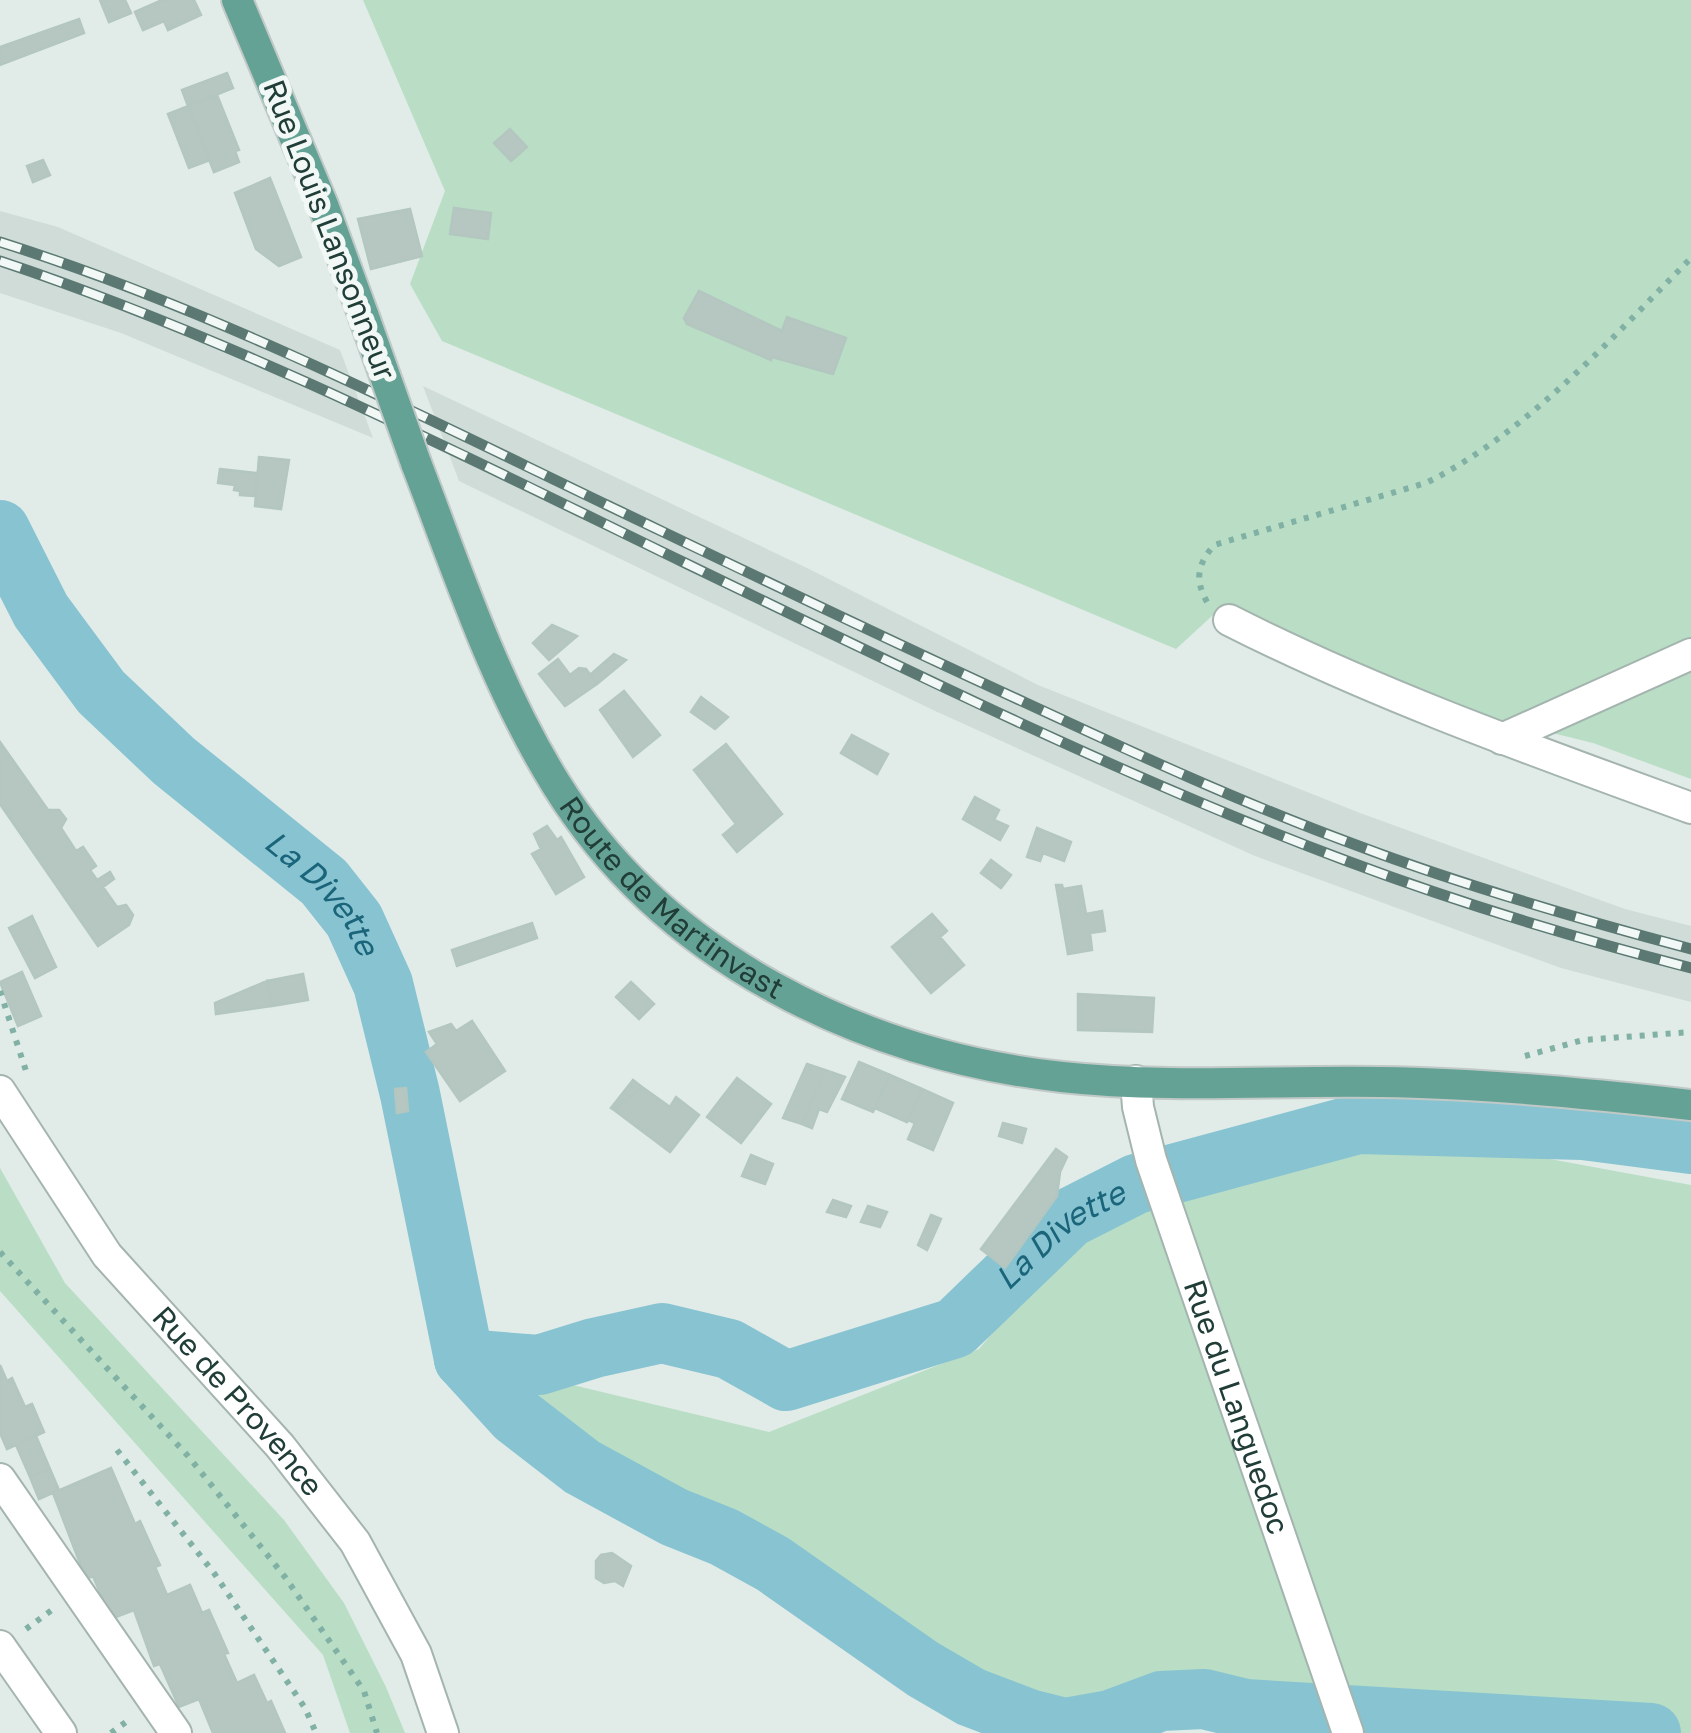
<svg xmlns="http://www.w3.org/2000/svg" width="1691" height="1733" font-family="'Golos Text',sans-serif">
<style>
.built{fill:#cfdcd7}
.green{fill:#b9dec5}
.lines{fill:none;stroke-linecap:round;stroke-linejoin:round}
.river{stroke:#88c3d2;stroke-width:60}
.building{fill:#b6c7c1;stroke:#b3c6bf;stroke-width:2.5}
.minor-casing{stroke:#a4b4af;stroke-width:34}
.major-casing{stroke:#c1c9c7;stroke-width:34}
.path{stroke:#81b0a4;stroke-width:6;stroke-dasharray:5 8;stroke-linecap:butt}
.minor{stroke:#fff;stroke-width:30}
.major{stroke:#65a296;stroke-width:30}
.rail-casing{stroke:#5b7972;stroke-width:11}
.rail{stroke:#f2f8f5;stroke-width:8;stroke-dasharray:22;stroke-linecap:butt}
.major-bridge-casing{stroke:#c1c9c7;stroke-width:34;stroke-linecap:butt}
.major-bridge{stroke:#65a296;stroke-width:30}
.labels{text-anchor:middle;stroke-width:10;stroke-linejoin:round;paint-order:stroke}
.street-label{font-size:30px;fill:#213d37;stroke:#f2f8f5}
.water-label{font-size:32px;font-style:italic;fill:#1a657a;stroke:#f2f8f5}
</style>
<rect width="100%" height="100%" fill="#e1ece8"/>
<!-- built -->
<path class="built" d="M0,211L58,227L340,350L373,438L121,333L0,293Z
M423,386L807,568L1038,685L1360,813L1625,909L1691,926V1002L1561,968L1255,856L933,710L459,481Z"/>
<!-- green -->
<path class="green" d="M363,0H1691V779L1593,743L1484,716L1224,605L1176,649L442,341L410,284L445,191Z
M1424,1136L1691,1185V1733H1305L1268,1706L1017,1711L763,1547L573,1495L489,1424L464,1359L769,1432L979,1349L1070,1240L1184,1170Z
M0,1168L65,1283L284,1520L344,1603L386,1687L405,1733H350L323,1655L0,1291Z"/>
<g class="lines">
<!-- river -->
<g class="river">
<path id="s1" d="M0,530L41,611L101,692L174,761L324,882L354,920L383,984L410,1094L464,1359L516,1416L582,1467L674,1517L724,1537L773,1564L923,1669L971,1697L1029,1719L1065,1728L1110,1720L1161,1701L1204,1699L1245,1709L1651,1733"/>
<path id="s2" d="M464,1359L539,1365L594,1348L662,1333L729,1349L786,1381L955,1328L1069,1218L1136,1184L1358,1124L1583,1130L1691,1144"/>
</g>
</g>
<!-- building -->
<path class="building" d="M100,0H125L131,13L109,22Z
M162,0H194L201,15L168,30L164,21L143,30L135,12Z
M79,19L84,33L0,65V47Z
M227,73L233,88L188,106L182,90Z
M217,95L239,150L235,151L239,162L214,172L188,106Z
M188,106L210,160L189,168L168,114Z
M510,129L527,147L511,161L494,143Z
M43,160L50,175L33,182L27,166Z
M270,178L301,257L279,266L256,249L235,193Z
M454,208L491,213L488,239L450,234Z
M410,209L422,256L371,269L358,219Z
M699,291L782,331L787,317L846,338L833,374L772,357L771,360L687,324L684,318Z
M259,457L289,460L281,509L255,506Z
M220,469L257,473L254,496L240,495V491L234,490L235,485L218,483Z
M552,625L577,636L549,660L533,643Z
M614,654L626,660L597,684L590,675Z
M558,659L570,675L579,668L586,669L597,684L565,706L539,674Z
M624,691L660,735L633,757L600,710Z
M701,697L728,717L715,729L691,712Z
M852,735L888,754L877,774L841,753Z
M0,742L48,810H59L66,819L61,828L76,851L83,847L96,866L90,870L97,880L110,872L114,879L103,887L117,907L126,905L133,915L129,925L98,946L0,804Z
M726,744L782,814L737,852L723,835L736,824L694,770Z
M975,797L999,810L994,820L1008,826L1000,840L963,819Z
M547,826L557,840L561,837L584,877L556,894L532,854L541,849L534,834Z
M1037,828L1071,842L1064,861L1043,853L1040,861L1027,857Z
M991,860L1011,875L1001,888L981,873Z
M1056,885H1062L1063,889L1081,886L1086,914L1102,911L1105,931L1090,933L1092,950L1068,954Z
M932,914L947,931L940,937L964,965L931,993L892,947Z
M32,916L56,967L35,978L9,928Z
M532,923L537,938L457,966L452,950Z
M22,972L41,1016L18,1026L0,982Z
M303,974L308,1000L272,1006L267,981Z
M267,981L272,1006L216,1014L215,1003Z
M631,982L654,1004L639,1019L616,997Z
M1078,994L1154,998L1152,1032L1078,1030Z
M472,1021L505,1071L460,1101L426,1052L437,1044L429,1032L451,1024L456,1031Z
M859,1062L890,1075L873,1112L842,1099Z
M807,1064L825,1070L802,1124L783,1118Z
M825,1070L845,1077L827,1112L819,1109L812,1128L802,1124Z
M890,1075L922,1089L907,1122L875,1108Z
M737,1078L771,1104L741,1143L707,1117Z
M633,1080L642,1087L614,1110L611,1108Z
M642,1087L670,1107L676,1097L699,1115L670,1152L614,1110Z
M406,1088L408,1111L397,1113L395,1089Z
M922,1089L953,1103L933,1150L908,1139L915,1123L908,1120Z
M1003,1123L1026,1129L1022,1143L999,1136Z
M1056,1149L1067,1157L1060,1172L1057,1196L1005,1268L981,1249Z
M751,1155L773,1164L765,1184L742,1176Z
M833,1200L851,1206L846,1217L827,1212Z
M868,1206L887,1212L880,1227L861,1222Z
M931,1215L941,1219L927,1250L918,1245Z
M0,1365L7,1381L12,1378L25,1407L32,1404L44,1432L7,1449L0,1433Z
M36,1436L50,1469L30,1477L16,1445Z
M111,1468L135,1524L140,1521L153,1550L160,1565L155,1567L167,1595L190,1585L202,1613L209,1610L228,1653L224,1654L237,1683L254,1675L267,1703L271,1701L285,1733H213L199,1699L179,1707L160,1664L154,1666L134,1610L111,1619L93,1576L86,1579L53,1493Z
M50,1469L59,1490L39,1499L30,1477Z
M612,1553L631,1566L623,1586L615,1581L604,1583L596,1578V1561L601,1555Z"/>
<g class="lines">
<defs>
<g id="minor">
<path d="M1229,620C1377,695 1535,751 1691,808"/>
<path d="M1502,739L1691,654"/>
<path id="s3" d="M1136,1081L1138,1107L1151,1160L1348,1733"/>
<path id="s4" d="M0,1091L107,1255L280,1446L355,1542L416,1654L443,1733"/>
<path d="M0,1479L176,1733"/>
<path d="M0,1646L61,1733"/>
</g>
<g id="major">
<path d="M237,0L323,205L364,317"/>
<path id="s5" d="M416,463C458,572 494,684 556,784C664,959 863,1055 1062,1077C1181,1090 1302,1078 1421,1083C1511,1086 1602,1095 1691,1105"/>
</g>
</defs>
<!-- minor casing -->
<use href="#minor" class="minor-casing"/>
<!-- major casing -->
<use href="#major" class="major-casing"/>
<!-- path -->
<path class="path" d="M1207,602C1194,579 1198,564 1214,545L1426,483C1527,433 1613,337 1691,258
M0,991L27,1074
M1525,1056L1583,1040L1691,1032
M0,1252L188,1456L285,1577L364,1691L377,1733
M117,1450L214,1573L305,1708L316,1733
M26,1629L56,1607
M111,1733L130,1719"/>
<!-- minor -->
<use href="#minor" class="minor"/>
<!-- major -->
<use href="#major" class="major"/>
<defs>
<path id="rail" d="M0,242C212,309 409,410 609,506C747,572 886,639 1026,703C1134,753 1244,804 1356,845C1465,886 1579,919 1691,949
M0,261C237,340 458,453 683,562C901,667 1120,776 1347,861C1459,903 1575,938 1691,968"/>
</defs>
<!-- rail casing -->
<use href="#rail" class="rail-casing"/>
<!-- rail -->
<use href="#rail" class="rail"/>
<defs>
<path id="major-bridge" d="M364,317L416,463"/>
</defs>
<!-- major-bridge casing -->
<use href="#major-bridge" class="major-bridge-casing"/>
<!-- major-bridge -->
<use href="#major-bridge" class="major-bridge"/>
</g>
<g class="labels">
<!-- street labels -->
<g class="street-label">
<text transform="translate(329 230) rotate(69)" y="10">Rue Louis Lansonneur</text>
<text dy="10" stroke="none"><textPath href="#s5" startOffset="515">Route de Martinvast</textPath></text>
<text dy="10" stroke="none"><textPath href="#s4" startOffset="392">Rue de Provence</textPath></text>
<text dy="10" stroke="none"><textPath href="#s3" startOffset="342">Rue du Languedoc</textPath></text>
</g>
<!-- water labels -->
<g class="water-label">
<text dy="11" stroke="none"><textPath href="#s1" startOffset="492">La Divette</textPath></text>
<text dy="11" stroke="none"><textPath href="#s2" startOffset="655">La Divette</textPath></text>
</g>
</g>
</svg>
